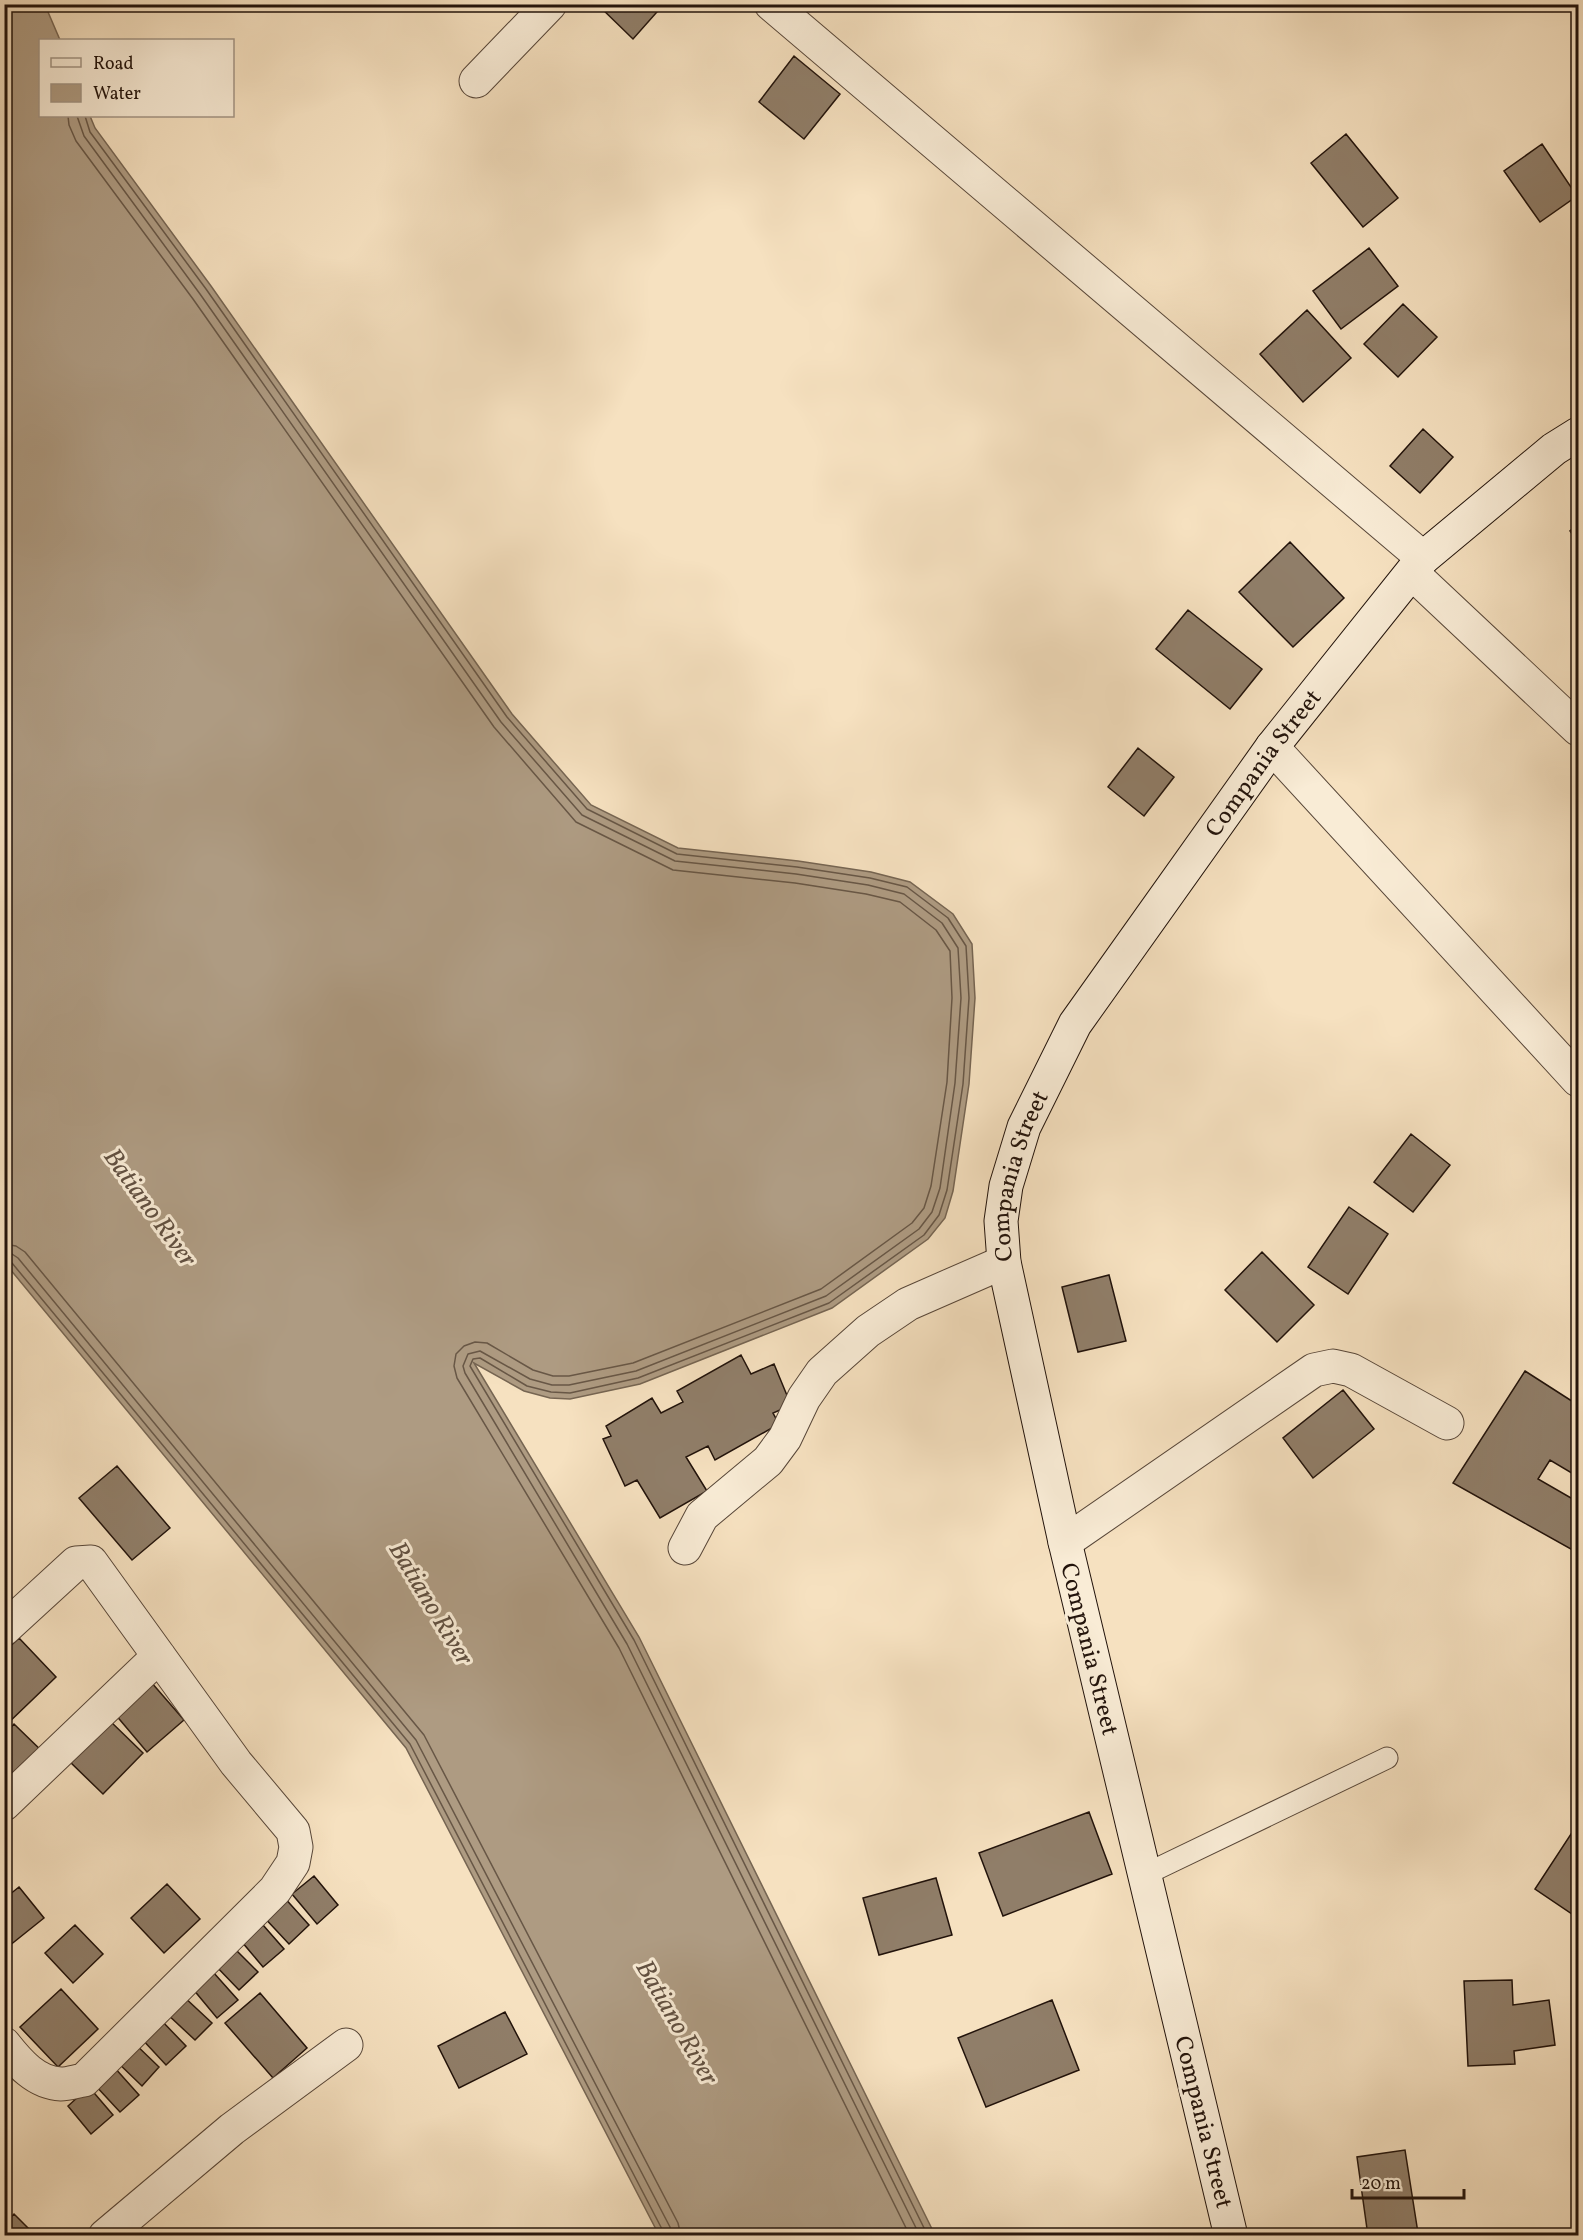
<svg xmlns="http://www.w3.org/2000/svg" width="1583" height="2240" font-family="Vollkorn,serif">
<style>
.water{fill:#ae9b82;stroke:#766552;stroke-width:1.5}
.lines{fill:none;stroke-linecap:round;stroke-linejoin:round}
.shore{stroke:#685746;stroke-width:1.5}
.building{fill:#907e69;stroke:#22130b;stroke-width:1.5}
.lane-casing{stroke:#574638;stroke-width:23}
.street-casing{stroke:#574638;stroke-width:35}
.secondary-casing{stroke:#22130b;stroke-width:35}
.lane{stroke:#f9ecd6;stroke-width:21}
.street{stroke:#f9ecd6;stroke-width:33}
.secondary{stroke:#f9ecd6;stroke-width:33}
.labels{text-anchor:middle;stroke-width:6;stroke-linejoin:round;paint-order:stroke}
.street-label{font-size:24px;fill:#22130b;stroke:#f9ecd6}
.water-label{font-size:26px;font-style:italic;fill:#615041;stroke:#f9ecd6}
</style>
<rect width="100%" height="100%" fill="#f6e1c0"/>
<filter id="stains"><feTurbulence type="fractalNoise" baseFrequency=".00333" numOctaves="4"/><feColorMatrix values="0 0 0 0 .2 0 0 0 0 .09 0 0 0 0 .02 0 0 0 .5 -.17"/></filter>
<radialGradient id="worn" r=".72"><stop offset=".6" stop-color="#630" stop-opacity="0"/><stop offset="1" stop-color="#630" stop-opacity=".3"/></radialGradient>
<!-- water -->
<path class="water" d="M4,5H45L60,40H40V116H90L95,128L211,286L512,714L591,805L678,848L798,861L871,872L910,882L953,914L972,944L975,998L969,1084L953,1191L945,1218L928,1239L832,1308L640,1384L570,1399L550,1398L524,1391L474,1363L639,1637L935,2235H659L406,1748L5,1263Z"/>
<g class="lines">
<!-- shore -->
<path class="shore" d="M68,116L69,125L76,141L193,299L494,727L576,822L673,870L795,883L866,894L900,902L936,930L950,951L952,998L947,1082L931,1186L924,1208L912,1223L821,1289L633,1363L569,1376H553L533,1370L487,1343L475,1342L464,1346L456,1354L454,1366L457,1378L619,1648L910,2236
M77,116L84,136L200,294L501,722L582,815L675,861L796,874L868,885L904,894L942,923L958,948L961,998L955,1083L940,1188L932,1212L919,1229L826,1296L636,1371L569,1385H552L530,1379L480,1351L468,1354L463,1366L465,1373L627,1644L920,2236
M85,116L90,132L206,289L507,717L587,809L677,854L797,867L870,878L907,887L948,918L966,946L969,998L963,1084L947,1190L939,1215L924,1235L829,1303L638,1378L570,1393L551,1392L527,1386L480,1358L473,1359L470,1366L634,1640L928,2236
M4,1244L16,1246L25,1252L424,1735L678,2223L681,2236
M4,1253L12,1254L18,1258L416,1740L670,2227L672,2236
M4,1260L12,1263L410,1744L663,2231L664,2236"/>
</g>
<!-- building -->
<path class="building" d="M597,4H664L633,39Z
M794,56L840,94L804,139L759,102Z
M1346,134L1398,198L1363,227L1311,163Z
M1542,144L1577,196L1540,222L1504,171Z
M1369,248L1398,286L1341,329L1313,291Z
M1403,304L1437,337L1398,377L1364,344Z
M1307,310L1351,358L1303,402L1260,354Z
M1423,429L1453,457L1420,493L1390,466Z
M1578,524V543L1570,531Z
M1290,542L1344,598L1293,647L1239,592Z
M1188,610L1262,669L1230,709L1156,649Z
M1138,748L1174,777L1144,816L1108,787Z
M1411,1134L1450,1165L1413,1212L1374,1182Z
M1349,1207L1388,1234L1348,1294L1308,1267Z
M1262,1252L1314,1305L1277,1342L1225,1290Z
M1109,1275L1126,1341L1078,1352L1062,1287Z
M741,1355L751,1374L774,1364L791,1405L773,1413L779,1424L715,1460L708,1446L686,1457L707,1491L660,1518L637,1480L625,1486L603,1439L611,1436L606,1426L652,1398L661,1413L683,1402L677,1391Z
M1525,1371L1578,1405V1470L1575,1475L1550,1460L1538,1479L1578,1502V1553L1453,1483Z
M1343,1390L1374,1429L1313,1478L1283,1438Z
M117,1466L170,1528L132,1560L79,1498Z
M19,1638L56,1677L4,1727V1652Z
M151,1682L184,1720L147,1752L115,1714Z
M108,1719L143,1753L103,1794L68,1760Z
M14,1724L47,1756L16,1788L4,1777V1735Z
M1089,1812L1112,1874L1003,1916L979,1853Z
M1571,1834L1578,1839V1918L1535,1889Z
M314,1876L338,1905L317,1924L292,1894Z
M936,1878L952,1935L879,1955L863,1898Z
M167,1884L200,1919L164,1953L131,1918Z
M19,1887L44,1918L4,1950V1899Z
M282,1895L309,1925L289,1944L261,1914Z
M75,1925L103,1954L73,1983L45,1953Z
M263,1925L284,1949L263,1967L242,1942Z
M231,1945L258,1972L239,1990L213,1963Z
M213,1972L238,2000L217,2018L193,1989Z
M1512,1980L1513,2005L1549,2000L1555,2045L1514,2051L1515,2064L1468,2066L1464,1981Z
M61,1989L98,2029L58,2067L20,2027Z
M260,1993L307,2048L273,2078L225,2023Z
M182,1995L212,2023L195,2040L165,2012Z
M1052,2000L1079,2070L986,2107L958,2038Z
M505,2012L527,2054L459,2088L438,2046Z
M160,2019L186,2046L166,2065L141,2038Z
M131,2040L159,2067L142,2086L114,2059Z
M114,2067L139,2095L120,2112L95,2085Z
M89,2087L113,2115L91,2134L68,2106Z
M1405,2150L1418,2233L1368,2236L1357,2157Z
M14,2214L36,2236H4V2224Z"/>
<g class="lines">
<defs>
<path id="lane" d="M1144,1875L1387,1758"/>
<path id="street" d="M771,4L1423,558
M476,81L550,4
M1412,573L1578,729
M1272,747L1578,1080
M1065,1542L1314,1370L1333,1366L1351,1370L1447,1423
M685,1548L702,1516L768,1461L785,1438L804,1398L822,1372L868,1331L908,1304L1004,1262
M4,1629L76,1563L91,1562L236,1763L293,1831L296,1847L293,1863L275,1890L84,2080C77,2081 68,2084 61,2084C36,2083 19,2063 4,2044
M4,1804L159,1656
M105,2236L232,2129L346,2045"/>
<g id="secondary">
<path id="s1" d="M1231,2236L1065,1542L1004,1262L1001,1221L1006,1186L1024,1127L1075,1024L1272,747L1423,558L1554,449L1578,434"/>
</g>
</defs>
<!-- lane casing -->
<use href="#lane" class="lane-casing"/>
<!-- street casing -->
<use href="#street" class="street-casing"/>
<!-- secondary casing -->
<use href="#secondary" class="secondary-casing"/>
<!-- lane -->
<use href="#lane" class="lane"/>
<!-- street -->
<use href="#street" class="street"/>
<!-- secondary -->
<use href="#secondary" class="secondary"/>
</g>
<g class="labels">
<!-- street labels -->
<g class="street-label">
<text dy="8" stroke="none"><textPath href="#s1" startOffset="1575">Compania Street</textPath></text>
<text dy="8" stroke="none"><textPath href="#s1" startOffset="1089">Compania Street</textPath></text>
<text transform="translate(1090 1649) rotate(76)" y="8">Compania Street</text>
<text transform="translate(1204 2122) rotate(76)" y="8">Compania Street</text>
</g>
<!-- water labels -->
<g class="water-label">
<text transform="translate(151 1207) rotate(54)" y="9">Batiano River</text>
<text transform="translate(432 1603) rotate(59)" y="9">Batiano River</text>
<text transform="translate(678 2022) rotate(60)" y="9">Batiano River</text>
</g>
</g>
<!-- margin -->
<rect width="1583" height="2240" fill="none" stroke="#f6e1c0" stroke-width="24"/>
<rect x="6" y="6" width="1571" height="2228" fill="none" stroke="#22130b" stroke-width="3"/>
<rect x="12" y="12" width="1559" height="2216" fill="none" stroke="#22130b" stroke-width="1.5"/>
<!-- legend -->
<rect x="39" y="39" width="195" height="78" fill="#f9ecd6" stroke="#a39585" stroke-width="1.5"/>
<rect x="51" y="58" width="30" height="9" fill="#f9ecd6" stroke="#a39585" stroke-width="1.5"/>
<text x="93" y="69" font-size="18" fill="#22130b">Road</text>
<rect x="51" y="84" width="30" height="18" fill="#ae9b82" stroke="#a39585" stroke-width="1.5"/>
<text x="93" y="99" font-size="18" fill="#22130b">Water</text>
<!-- scale -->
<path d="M1352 2189v9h112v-9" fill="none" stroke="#22130b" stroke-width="3"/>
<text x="1361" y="2189" font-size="18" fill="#22130b" stroke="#f9ecd6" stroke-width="4.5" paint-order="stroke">20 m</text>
<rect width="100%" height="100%" filter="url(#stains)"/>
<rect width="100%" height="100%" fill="url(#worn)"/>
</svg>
